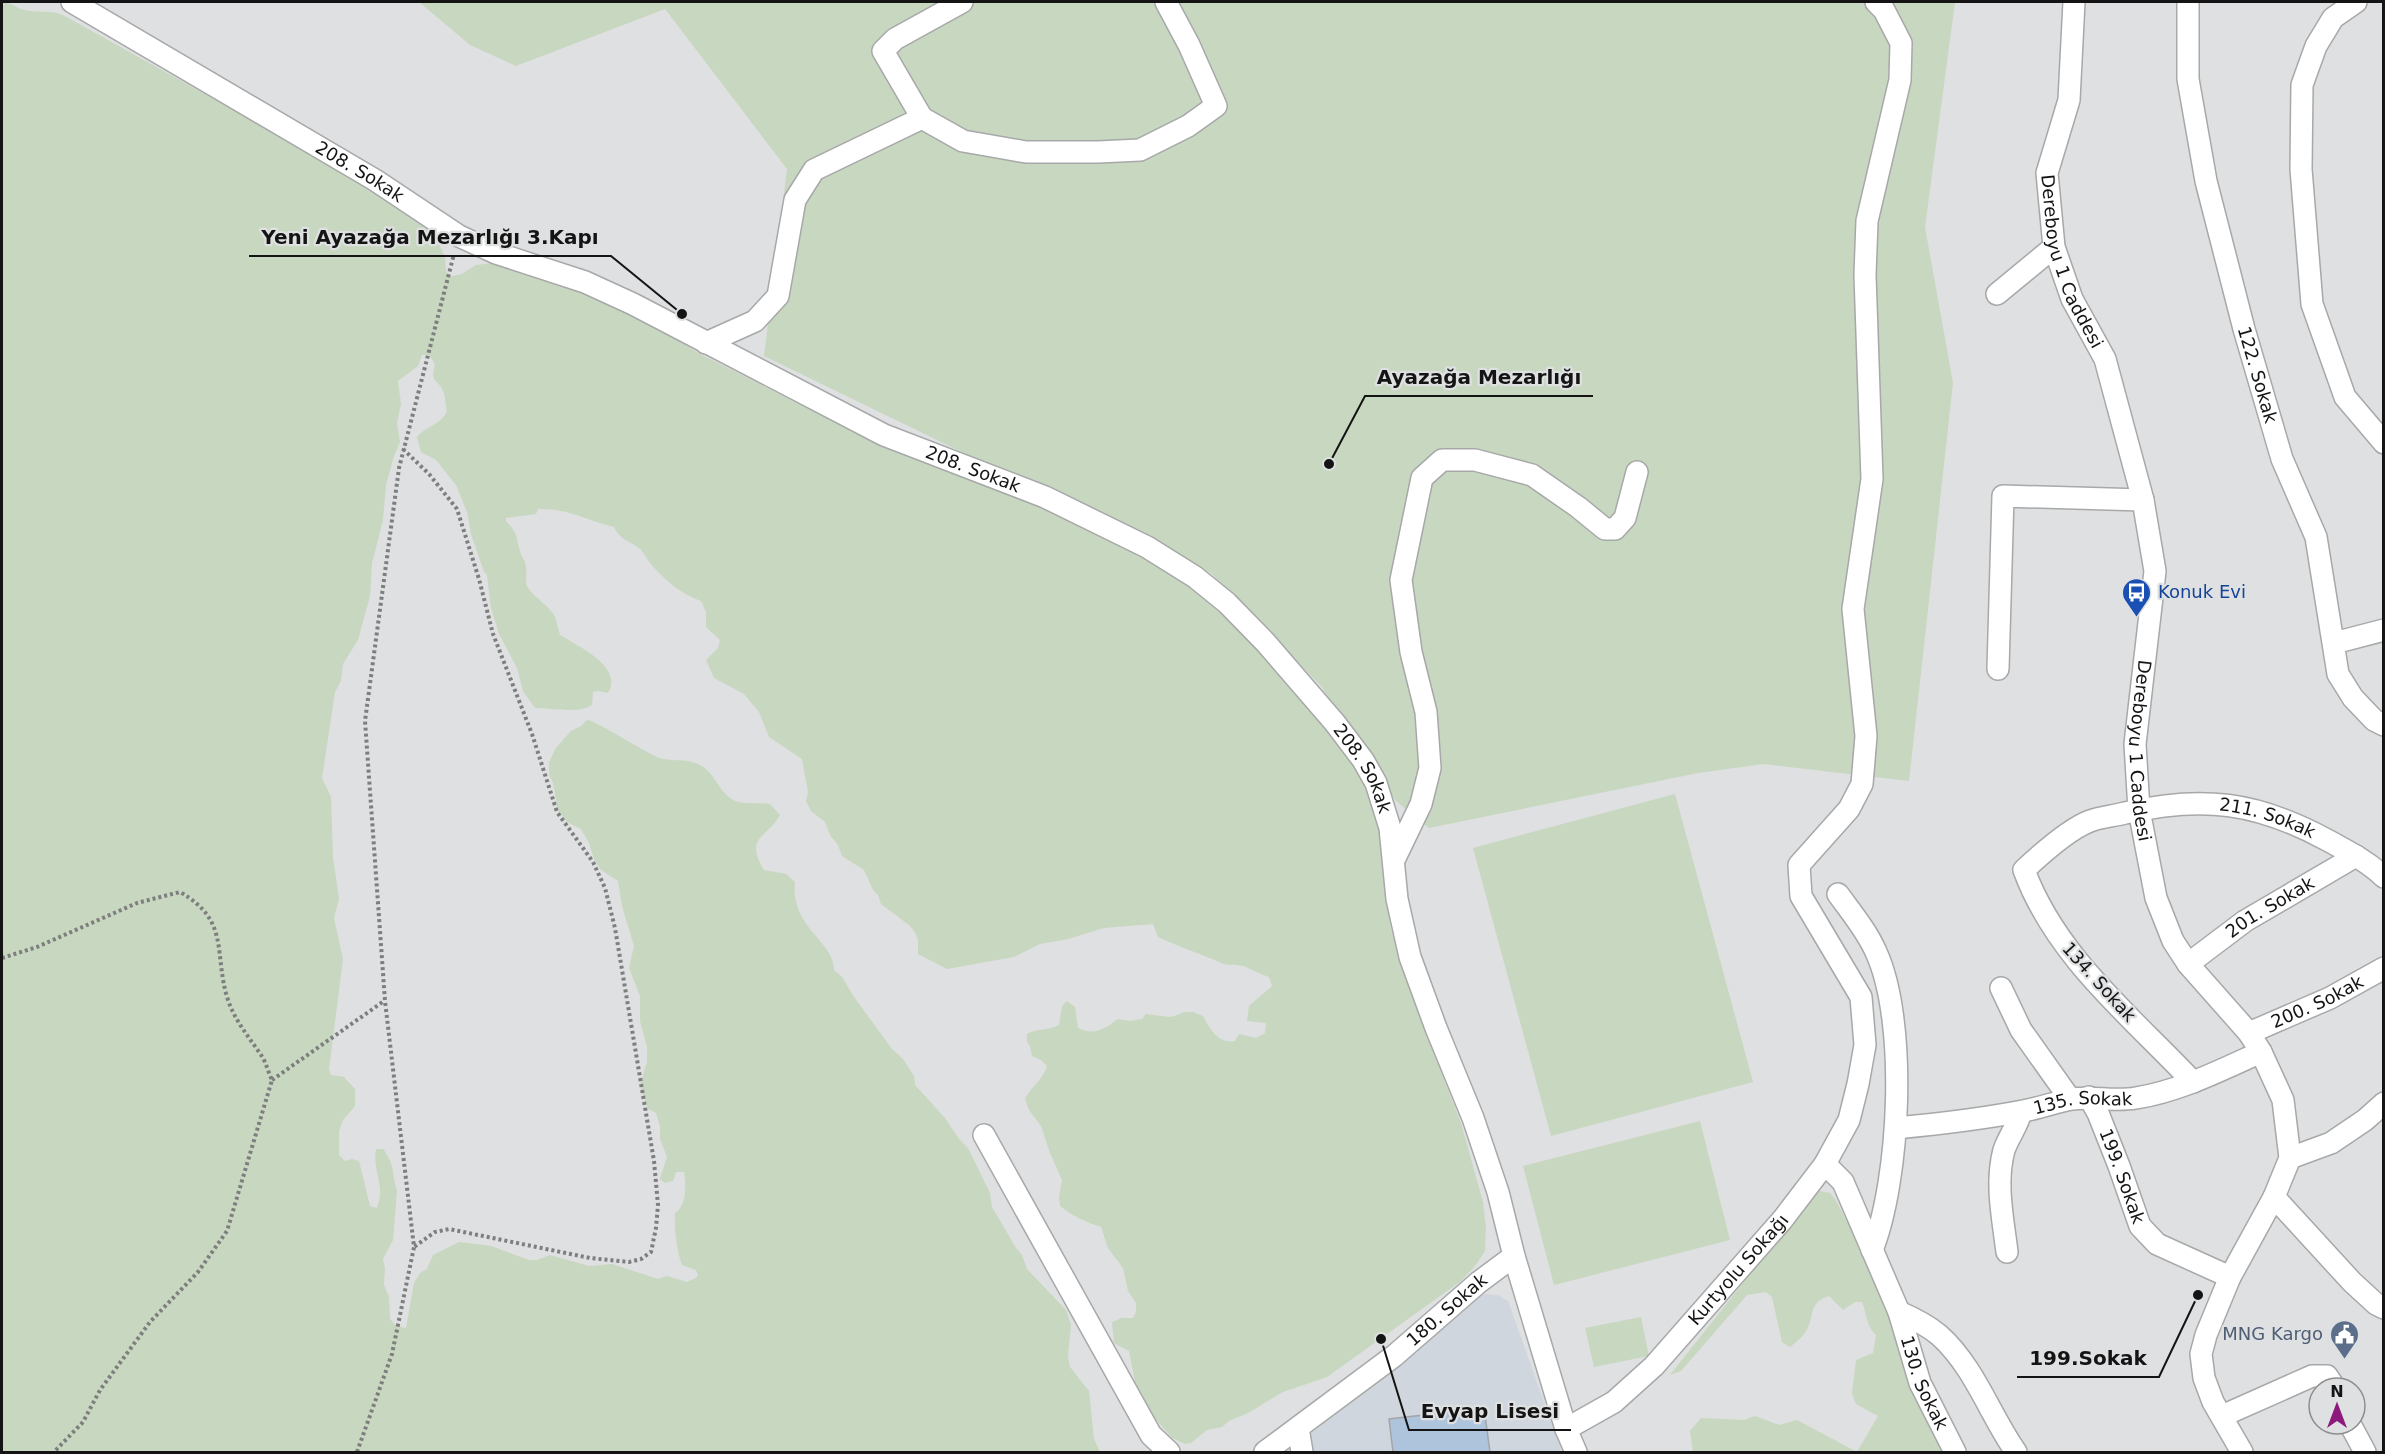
<svg xmlns="http://www.w3.org/2000/svg" width="2385" height="1454" font-family="'DejaVu Sans',sans-serif">
<style>
.built{fill:#d0d6dd}
.green{fill:#c8d7bf}
.building{fill:#aec3dc;stroke:#a4a5a6;stroke-width:1.5}
.lines{fill:none;stroke-linecap:round;stroke-linejoin:round}
.minor-casing{stroke:#a7a8a9;stroke-width:24}
.path{stroke:#7e7e7f;stroke-width:4;stroke-dasharray:3 3;stroke-linecap:butt}
.minor{stroke:#fff;stroke-width:21}
.labels{text-anchor:middle;stroke-width:4.5;stroke-linejoin:round;paint-order:stroke}
.street-label{font-size:18px;fill:#141415;stroke:#dfe0e1}
.transit-label{font-size:18px;fill:#164399;stroke:#dfe0e1;text-anchor:start}
.service-label{font-size:18px;fill:#4e5e75;stroke:#dfe0e1;text-anchor:end}
.leader{fill:none;stroke:#141415;stroke-width:2}
.callout-dot{fill:#141415;stroke:#dfe0e1;stroke-width:2}
.callout-label{font-size:20px;text-anchor:middle;font-weight:bold;fill:#141415;stroke:#dfe0e1;stroke-width:4.5;stroke-linejoin:round;paint-order:stroke}
</style>
<rect width="100%" height="100%" fill="#dfe0e1"/>
<!-- built -->
<path class="built" d="M1485,1294L1498,1295L1508,1301L1562,1452H1288L1475,1299Z"/>
<!-- green -->
<path class="green" d="M2,2C11,2 16,8 24,10C37,13 50,10 63,15L361,181L423,225L437,240L445,257L446,271L449,277L462,274L476,265L493,263L583,291L632,313L702,355L879,444L1038,505L1144,558L1188,586L1218,611L1259,652L1330,729L1367,785L1381,829L1391,928L1426,1034L1461,1123L1483,1202L1486,1227L1485,1251L1475,1266L1461,1281L1327,1377L1283,1392L1248,1413L1229,1421L1222,1427L1207,1430L1191,1443L1185,1444L1172,1438L1148,1410L1142,1394L1136,1387L1129,1351L1114,1343L1112,1322L1122,1318H1133L1136,1312V1303L1128,1291L1123,1268L1108,1248L1101,1227C1085,1222 1073,1216 1060,1206L1059,1197L1062,1180L1050,1153L1041,1126L1029,1110L1025,1099C1032,1085 1041,1083 1047,1066L1041,1060L1032,1056L1030,1046L1027,1042V1034C1037,1028 1048,1031 1059,1025L1062,1006L1067,1001L1075,1007L1078,1028C1095,1036 1104,1029 1118,1019L1130,1021L1142,1019L1146,1014L1169,1017L1175,1016L1184,1012H1193L1203,1016C1210,1029 1218,1044 1235,1041L1239,1034L1256,1038L1265,1033L1266,1023L1247,1021L1249,1006L1272,986L1269,977C1260,974 1251,969 1243,966C1235,964 1226,966 1219,962C1199,953 1179,947 1158,937L1153,924L1104,928L1068,939L1040,944L1014,957L947,969L918,954V939L914,931L909,925L881,904L878,895L873,890L864,870L842,856L838,845L830,835L825,822L811,811L806,801L808,792L802,759L769,737L759,712L744,694L714,678L706,660L718,648L720,640L706,627V612L701,601C680,594 664,579 650,563C646,558 644,552 639,548C629,541 619,539 614,527C586,520 568,508 538,509L536,514L506,518V521C519,534 516,540 521,554C523,559 526,562 526,567C527,574 525,579 527,586C531,595 551,607 555,617C557,622 558,629 560,635C578,646 624,667 608,693L598,691L593,692L592,705C579,714 550,708 535,708L523,691L517,668L499,634L491,608L487,575L484,572L471,534L467,512L456,485L436,460L421,452L417,437C426,426 441,425 447,411C445,405 446,397 443,391C437,377 430,385 435,364L429,355H422L418,366L398,381L401,404L397,423L400,442L394,456L386,485L383,520L372,563L370,596L358,640L343,664L341,681L335,692L322,778L331,797L333,857L339,899L334,918L343,959L329,1069L331,1075L344,1077L355,1089V1106L343,1120L339,1131V1155L345,1161L352,1159L359,1161L370,1206L377,1208C386,1184 372,1172 376,1149H383C396,1166 391,1173 397,1190L393,1240L383,1259L385,1268L384,1285L389,1297L390,1319L396,1326L406,1328L414,1283L420,1273L427,1269L433,1255L459,1242L491,1246L529,1260H537L550,1255L589,1266L612,1264L658,1279L667,1276L687,1282L696,1278L698,1275L696,1270L682,1265C677,1251 674,1229 675,1213C687,1205 686,1185 684,1172H676L673,1181L665,1183L660,1179L667,1157L660,1139V1126L656,1113L648,1109L640,1085L647,1062V1047L640,1021V996L629,968L634,946L622,906L618,881L601,870L594,859L589,843L581,829L567,822L558,810L553,783L549,775V763L555,749L571,731L581,726L587,720C595,720 643,751 657,757C671,763 687,757 702,766C715,774 719,792 733,800C742,805 760,802 770,804L780,815C766,839 744,837 764,870L786,874L795,882C790,928 834,940 834,970L842,977L854,997L892,1049L903,1059L914,1076L915,1085L945,1118L959,1139L968,1148L990,1193L992,1207L1016,1248L1022,1255L1027,1269L1066,1310L1071,1325L1068,1356L1070,1367L1089,1391L1094,1439L1100,1452H2Z
M419,2H1955L1925,227L1953,383L1909,781L1764,764L1698,773L1429,828L1396,801L1321,686L1211,573L764,356L787,169L665,9L516,66L470,45Z
M1675,794L1753,1082L1551,1136L1473,848Z
M1700,1121L1730,1240L1554,1285L1523,1166Z
M1820,1191L1830,1193L1835,1199L1865,1255L1948,1452H1693L1690,1431L1701,1418L1744,1420L1755,1416L1779,1425L1797,1420L1857,1452L1878,1416L1856,1404L1852,1393L1856,1360L1873,1353L1876,1335C1866,1326 1867,1314 1862,1302H1855L1843,1310L1829,1296C1806,1303 1816,1319 1804,1334C1801,1338 1795,1343 1790,1347L1782,1342L1772,1297L1766,1292L1747,1295L1681,1371L1670,1375L1813,1195Z
M1641,1317L1649,1356L1594,1367L1585,1328Z"/>
<!-- building -->
<path class="building" d="M1484,1408L1490,1452H1393L1389,1419Z"/>
<g class="lines">
<defs>
<g id="minor">
<path id="s1" d="M72,2L375,180L459,236L496,253L585,282L633,304L884,435L1045,497L1147,547L1195,577L1227,603L1266,643L1335,723L1363,760L1376,783L1390,828L1397,899L1410,957L1436,1028L1473,1118L1498,1192L1514,1256L1566,1429L1576,1452"/>
<path id="s2" d="M2074,2L2069,100L2047,173L2054,247L2072,299L2105,359L2143,500L2155,571L2135,744L2139,810L2156,898L2173,941L2188,964L2249,1033L2261,1052L2283,1100L2290,1158L2274,1197L2230,1277L2206,1335L2201,1354L2204,1378L2213,1402L2242,1452"/>
<path id="s3" d="M2188,2V79L2206,181L2244,329L2282,459L2316,537L2338,674L2353,698L2374,720L2384,725"/>
<path d="M2356,2L2333,18L2316,46L2302,85L2301,169L2312,304L2345,397L2384,443"/>
<path d="M922,118L963,141L1026,152H1098L1140,150L1188,126L1216,106L1189,45L1166,2"/>
<path d="M1997,294L2054,247"/>
<path d="M706,343L755,321L778,296L795,200L814,170L922,118L883,51L895,39L962,2"/>
<path d="M2334,643L2384,630"/>
<path d="M1998,669L2003,496L2143,500"/>
<path d="M1394,860L1421,804L1430,768L1426,712L1411,652L1401,580L1422,478L1442,460H1475L1532,475L1578,507L1605,529H1615L1625,518L1637,472"/>
<path d="M1838,894C1851,912 1867,931 1876,952C1908,1021 1900,1180 1872,1250"/>
<path id="s4" d="M2188,964L2245,921L2356,856"/>
<path d="M2001,988L2021,1030L2070,1099"/>
<path id="s5" d="M2249,1033L2330,998L2384,968"/>
<path id="s6" d="M2193,1082C2131,1016 2056,957 2024,870C2040,855 2069,829 2090,821C2100,817 2114,816 2125,813C2202,795 2257,802 2327,840C2347,851 2367,861 2384,877"/>
<path id="s7" d="M2089,1097L2098,1113L2119,1166L2140,1226L2157,1244L2230,1277"/>
<path id="s8" d="M1896,1128C1939,1124 1981,1119 2023,1111C2040,1108 2056,1102 2072,1099C2094,1096 2114,1102 2136,1098C2180,1091 2221,1070 2261,1052"/>
<path d="M984,1135L1151,1435L1169,1452"/>
<path d="M2290,1158L2331,1143L2365,1120L2384,1103"/>
<path d="M1825,1164L1849,1120L1858,1084L1865,1045L1861,997L1801,896L1799,865L1849,809L1862,784L1866,736L1853,609L1872,479L1865,275L1867,221L1900,80L1901,43L1884,10L1876,2"/>
<path d="M2274,1197L2352,1282L2376,1304L2384,1308"/>
<path d="M2007,1252C2003,1219 1995,1183 2004,1150C2009,1136 2018,1125 2021,1112"/>
<path d="M1899,1312C1913,1318 1927,1325 1939,1335C1974,1366 1990,1415 2016,1452"/>
<path d="M2222,1416L2312,1376H2327L2335,1388"/>
<path d="M2350,1424L2365,1452"/>
<path d="M1298,1428L1302,1452"/>
<path id="s9" d="M1566,1429L1614,1402L1654,1366L1783,1219L1825,1164L1843,1182L1899,1312L1920,1383L1955,1452"/>
<path id="s10" d="M1265,1452L1394,1356L1479,1282L1514,1256"/>
</g>
</defs>
<!-- minor casing -->
<use href="#minor" class="minor-casing"/>
<!-- path -->
<path class="path" d="M403,449L429,474L457,509L479,579L493,634L532,734L557,812L593,862L605,888L615,928L654,1161L658,1205L656,1228L651,1252L641,1259L629,1262L590,1258L449,1229L435,1232L414,1247
M2,958L37,947L137,903L180,892C231,921 213,954 228,1000C235,1021 249,1037 261,1055C266,1062 268,1072 272,1080L227,1231L198,1272L150,1322L100,1390L83,1422L54,1452
M272,1080L384,1001
M357,1452L392,1354L414,1247L385,1001L365,721L399,468L454,254"/>
<!-- minor -->
<use href="#minor" class="minor"/>
</g>
<!-- icons -->
<defs>
<symbol id="bus-pin" viewBox="-11 -11 22 30"><path d="M0 17L-7.5 6A9.5 9.5 0 1 1 7.5 6Z" fill="#1a4fb4" stroke="#dfe0e1"/><path d="M-5-6H5V4H4V6H2V4H-2V6H-4V4H-5ZM-3.5-4V0h7V-4ZM-3.5 1.2v1.5H-2V1.2ZM2 1.2v1.5H3.5V1.2Z" fill="#fff"/></symbol>
<symbol id="civic-pin" viewBox="-11 -11 22 30"><path d="M0 17L-7.5 6A9.5 9.5 0 1 1 7.5 6Z" fill="#5c6f8a" stroke="#dfe0e1"/><path d="M-.6-6.5H3V-4.5H.6V-3L4-1V1h2V6H-6V1h2V-1L-.6-3ZM-1.2 2.5V6h2.4V2.5Z" fill="#fff"/></symbol>
</defs>
<g fill-rule="evenodd">
<use href="#bus-pin" x="2120" y="576" width="33" height="45"/>
<use href="#civic-pin" x="2328" y="1318" width="33" height="45"/>
</g>
<g class="labels">
<!-- street labels -->
<g class="street-label">
<text dy="6" stroke="none"><textPath href="#s1" startOffset="334">208. Sokak</textPath></text>
<text dy="6" stroke="none"><textPath href="#s2" startOffset="267">Dereboyu 1 Caddesi</textPath></text>
<text dy="6" stroke="none"><textPath href="#s3" startOffset="381">122. Sokak</textPath></text>
<text dy="6" stroke="none"><textPath href="#s1" startOffset="1018">208. Sokak</textPath></text>
<text dy="6" stroke="none"><textPath href="#s2" startOffset="771">Dereboyu 1 Caddesi</textPath></text>
<text dy="6" stroke="none"><textPath href="#s1" startOffset="1522">208. Sokak</textPath></text>
<text dy="6" stroke="none"><textPath href="#s6" startOffset="537">211. Sokak</textPath></text>
<text dy="6" stroke="none"><textPath href="#s4" startOffset="100">201. Sokak</textPath></text>
<text transform="translate(2099 982) rotate(48)" y="6">134. Sokak</text>
<text dy="6" stroke="none"><textPath href="#s5" startOffset="75">200. Sokak</textPath></text>
<text dy="6" stroke="none"><textPath href="#s8" startOffset="189">135. Sokak</textPath></text>
<text dy="6" stroke="none"><textPath href="#s7" startOffset="86">199. Sokak</textPath></text>
<text dy="6" stroke="none"><textPath href="#s9" startOffset="237">Kurtyolu Sokağı</textPath></text>
<text dy="6" stroke="none"><textPath href="#s10" startOffset="231">180. Sokak</textPath></text>
<text dy="6" stroke="none"><textPath href="#s9" startOffset="616">130. Sokak</textPath></text>
</g>
<!-- transit labels -->
<g class="transit-label">
<text x="2158" y="598">Konuk Evi</text>
</g>
<!-- service labels -->
<g class="service-label">
<text x="2323" y="1340">MNG Kargo</text>
</g>
</g>
<!-- callouts -->
<path class="leader" d="M682 314L611 256H249M1329 464L1365 396H1593M2198 1295L2159 1377H2017M1381 1339L1409 1430H1571"/>
<g class="callout-dot">
<circle cx="682" cy="314" r="6"/>
<circle cx="1329" cy="464" r="6"/>
<circle cx="2198" cy="1295" r="6"/>
<circle cx="1381" cy="1339" r="6"/>
</g>
<g class="callout-label">
<text x="430" y="244">Yeni Ayazağa Mezarlığı 3.Kapı</text>
<text x="1479" y="384">Ayazağa Mezarlığı</text>
<text x="2088" y="1365">199.Sokak</text>
<text x="1490" y="1418">Evyap Lisesi</text>
</g>
<!-- border -->
<rect width="2385" height="1454" fill="none" stroke="#141415" stroke-width="6"/>
<!-- north arrow -->
<g transform="translate(2337 1406)"><circle r="28" fill="#dfe0e1" stroke="#8e8e8f" stroke-width="1.5"/>
<path d="M0-4.5L10 22L0 15L-10 22Z" fill="#8c197b"/>
<text y="-9" font-size="16" font-weight="bold" text-anchor="middle" fill="#141415">N</text>
</g>
</svg>
